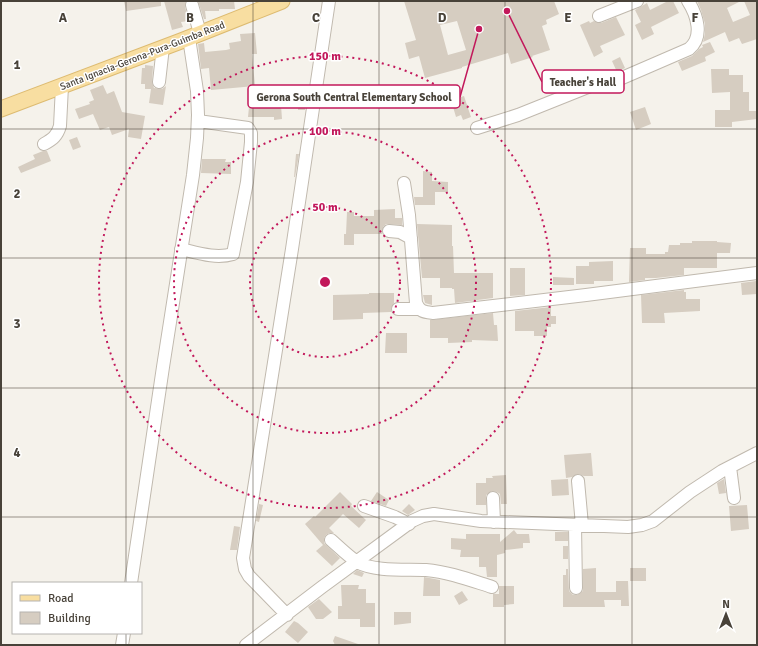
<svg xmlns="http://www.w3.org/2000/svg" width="758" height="646" font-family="Signika,sans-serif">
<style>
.building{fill:#d6cdc1;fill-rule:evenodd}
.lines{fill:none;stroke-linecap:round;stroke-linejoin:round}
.minor-casing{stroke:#c0b9ae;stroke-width:14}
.major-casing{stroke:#ddbb71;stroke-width:17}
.minor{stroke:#fff;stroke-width:12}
.major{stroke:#f8dea1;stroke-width:15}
.grid{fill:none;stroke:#484239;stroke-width:1;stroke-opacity:0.55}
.ring{fill:none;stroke:#c2185b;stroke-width:2;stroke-dasharray:2 4}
.labels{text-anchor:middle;stroke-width:3;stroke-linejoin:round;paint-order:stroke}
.street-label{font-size:10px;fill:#484239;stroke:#fff}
.grid-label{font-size:13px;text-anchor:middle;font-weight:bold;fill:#484239;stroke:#fff;stroke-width:3;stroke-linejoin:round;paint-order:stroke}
.centre{fill:#c2185b;stroke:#fff;stroke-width:2}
.ring-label{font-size:12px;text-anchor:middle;font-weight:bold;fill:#c2185b;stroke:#fff;stroke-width:3;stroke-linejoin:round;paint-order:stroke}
.leader{fill:none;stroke:#c2185b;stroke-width:1.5}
.callout-dot{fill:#c2185b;stroke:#fff;stroke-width:1.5}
.callout{fill:#fff;stroke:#c2185b;stroke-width:1.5}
.callout-label{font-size:11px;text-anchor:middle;font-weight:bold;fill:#484239}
</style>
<rect width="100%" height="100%" fill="#f5f2eb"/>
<!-- building -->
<path class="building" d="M124,1H161V6L126,11Z
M164,1H186L185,7L189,21L181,22L183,27L172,30Z
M198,1H234L235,9H219V11H205L206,19H204Z
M404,1H554L559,14L546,20L547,24L542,26L550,50L532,56L533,57L511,64L508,53L462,67V68L425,78L419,56L409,59L405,43L416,40ZM457,21L466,50L448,55L440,25Z
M668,1H673L679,13L651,27L654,34L642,40L635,25L641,22L635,10L647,3L650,10Z
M697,1H741L727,8L733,22L750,15L744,1H757V39L742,44L739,38L729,42L725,32L703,42L705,34V24L701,10Z
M616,17L625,35L600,46L603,52L594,57L580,25L589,21L590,23L594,21L598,23H601Z
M255,33L257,54H252L255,86L211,90L209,68L201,69L198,44L204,43L205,52L226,50L230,49L229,43L241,41L240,34Z
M710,42L715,52L705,57L706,61L682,71L678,62L692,56L699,49L703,47L702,45Z
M620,57L625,68L617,72L612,61Z
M145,65L153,66L152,82L154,88L162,89L166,86L163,105L149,103L151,89H145V84H141L142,68H145Z
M711,69H729V75H743V92H749V111H757V119L732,122V127H715V110H730V92L712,93Z
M103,85L107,94L114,91L122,112L145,116L141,139L128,137L129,129L112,135L109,127L100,130L93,114L79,119L75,109L90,104L89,102L94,100L90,90Z
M250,91H260V106L281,105L282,119L274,120V117H248L249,107H250Z
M464,96L471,117L463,120L461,115L456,117L451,100Z
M298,102H306L305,110H298Z
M645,107L651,124L636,130L630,112Z
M77,137L81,147L73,150L69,140Z
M43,151H47L51,161L21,173L18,167L35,159L33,155Z
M296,154H299L295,177H294Z
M202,159H226L225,162H231V174L201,173Z
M423,171L432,172V181L448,182V192H435V205H415L414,197H423Z
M395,209V218H402V225L386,224L383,227L382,234H354V245H344V234H346L347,212H354V216H374V210Z
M417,224L452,225V246H453L454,273H493V298L455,303L454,289H452V288H440V278H422Z
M692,241H717V242L731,243L730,253H717V268H684V275L656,278H645V280L629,282L630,248H646V254H665V252H668L669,245H680V243H692Z
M613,261V281H594V284H576V266H589V262Z
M510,268H525V295L510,296Z
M553,277L574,278V285H553Z
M756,281L757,282V294L742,295L741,283Z
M684,290V292H686V299H700V311L664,313L665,323H642L641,295Z
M369,293H394V303L391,309V312L363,313V319L333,320V295L369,294Z
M423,295H432V305L425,303Z
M551,307V316H556V324H551V327H547V336H534V331H515V311Z
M493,313L494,325H497L498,341L472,340V342L448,343V338H430V320Z
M386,333H407V353H385Z
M591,453L593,476H584L578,474L572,477L566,478L564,455Z
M506,475L507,504H501L500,494L497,492L492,491L486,495V505H476V483H486V478H493L492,476Z
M568,479L569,495L552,496L551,480Z
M724,479L726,493L719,494L717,483Z
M340,492L352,504L351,506L366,520L359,528L343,514L329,528L334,533H329L326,535L324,538V543L340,558L332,566L316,551L323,545L305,524L314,516L315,517Z
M377,492L389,500L386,506L371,501Z
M259,504L263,505L259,522L256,521Z
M409,504L415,510L408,515L402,511Z
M747,505L749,529L731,531L729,506Z
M234,526L240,527L237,550H230Z
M514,530L517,534H529L530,543H523V548L505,550V553L497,555V577H487L486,567H479V557H460L461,550L451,549V538L466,539V534H500V542Z
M555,532H568V541H555Z
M563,546H568V559H563Z
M596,568V592H616V581H628L629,606H621V600H604L605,607H563V575H566V569H568L569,591L573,595H577L583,591V569Z
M630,568H646V581H630Z
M357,570L364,573L362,577L353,574Z
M424,577L440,580V596H423Z
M341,585H359L358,589H366V603H375V627H360V619H338V606H342Z
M499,586H514V604L504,605V607H493V594H499Z
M462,591L468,600L459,605L454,596Z
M319,599L332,612L323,619H316L308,607Z
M394,612H411V623L394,625Z
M294,621L298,623L308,632L298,643L285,632Z
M335,636L358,644V645H335L333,641Z"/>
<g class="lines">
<defs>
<path id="minor" d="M192,5L200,33
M599,16L637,1
M159,82L163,47
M477,128L518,115L593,85L609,82L622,78L689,49C704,37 697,15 688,1
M44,144C53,139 57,136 60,126L62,86
M404,183L409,215L416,303C420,312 424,312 433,313L586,295L757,273
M389,231L400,232L411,238
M181,249C198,253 216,259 233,254L247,182L251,142V133L248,128L198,121
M398,309H419
M730,467L734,498
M578,481L582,525
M493,498L494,522
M364,506L395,517L409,524
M575,525L576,588
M331,540C339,547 348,556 357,562C375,572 406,569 426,570C449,572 470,580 492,587
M131,583L163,367L193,175L197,138L198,115L197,91L189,38
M287,615L249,576L245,569L243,558L292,249L329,1
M122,645L124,633
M246,645L322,587L412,521L423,516L434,514L481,521L628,527L642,525L653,521L690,492L722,471L757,453"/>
<path id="major" d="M1,109L181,41L282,1"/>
</defs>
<!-- minor casing -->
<use href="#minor" class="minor-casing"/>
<!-- major casing -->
<use href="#major" class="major-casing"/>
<!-- minor -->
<use href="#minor" class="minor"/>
<!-- major -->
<use href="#major" class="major"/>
</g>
<!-- grid -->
<path class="grid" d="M126,1V583M253,1V645M379,1V645M505,1V645M632,1V645M1,129H757M1,258H757M1,388H757M1,517H757M126,633V645"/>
<!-- distance rings -->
<g class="ring">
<circle cx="325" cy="282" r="75"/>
<circle cx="325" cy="282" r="151"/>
<circle cx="325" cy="282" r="226"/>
</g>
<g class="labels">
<!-- street labels -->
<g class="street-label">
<text transform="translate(142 55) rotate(-21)" y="4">Santa Ignacia-Gerona-Pura-Guimba Road</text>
</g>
</g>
<g class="grid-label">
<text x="63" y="22">A</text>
<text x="190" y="22">B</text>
<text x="316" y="22">C</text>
<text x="442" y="22">D</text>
<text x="568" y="22">E</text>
<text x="695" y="22">F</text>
<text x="17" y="69">1</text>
<text x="17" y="198">2</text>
<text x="17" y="328">3</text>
<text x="17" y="457">4</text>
</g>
<circle cx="325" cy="282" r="6" class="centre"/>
<g class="ring-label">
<text x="325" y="60">150 m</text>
<text x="325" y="135">100 m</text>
<text x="325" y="211">50 m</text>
</g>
<!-- callouts -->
<path class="leader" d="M507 11L542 82M479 29L460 97"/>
<g class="callout-dot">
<circle cx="507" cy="11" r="4"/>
<circle cx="479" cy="29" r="4"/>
</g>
<g class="callout">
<rect x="542" y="70" width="82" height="23" rx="4"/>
<rect x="248" y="85" width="212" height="23" rx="4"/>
</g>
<g class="callout-label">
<text x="583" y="86">Teacher's Hall</text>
<text x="354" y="101">Gerona South Central Elementary School</text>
</g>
<!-- border -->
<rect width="758" height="646" fill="none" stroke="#484239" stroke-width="4"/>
<!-- legend -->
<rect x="12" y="582" width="130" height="52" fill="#ffffff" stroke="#b6b3b0"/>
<rect x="20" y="595" width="20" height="6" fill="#f8dea1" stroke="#b6b3b0"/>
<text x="48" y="602" font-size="12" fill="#484239">Road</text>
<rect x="20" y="612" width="20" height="12" fill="#d6cdc1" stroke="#b6b3b0"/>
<text x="48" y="622" font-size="12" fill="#484239">Building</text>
<!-- north arrow -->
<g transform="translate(726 614)" stroke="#ffffff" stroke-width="3" paint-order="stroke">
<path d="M0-3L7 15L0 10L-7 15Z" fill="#484239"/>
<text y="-6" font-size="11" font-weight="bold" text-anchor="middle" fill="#484239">N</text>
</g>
</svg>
